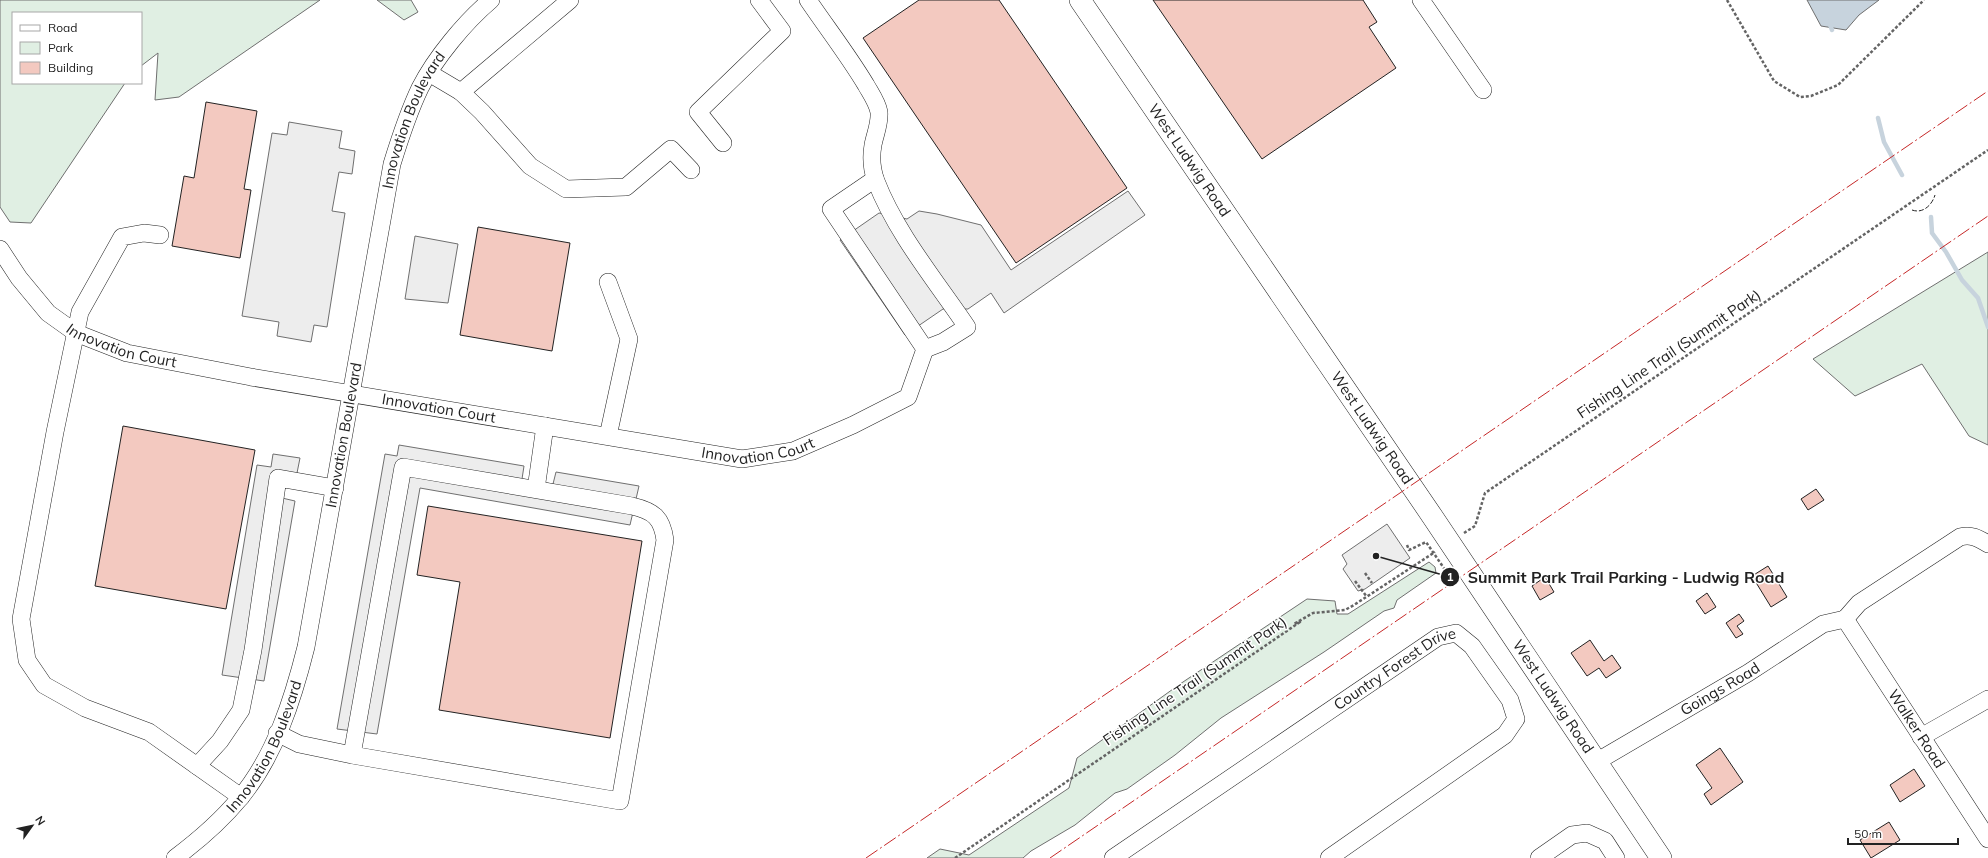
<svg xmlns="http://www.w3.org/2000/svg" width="1988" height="858" font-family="Mulish,sans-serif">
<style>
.green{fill:#e0efe3;stroke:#6f6f6f}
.parking{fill:#ededed;stroke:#6f6f6f}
.water{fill:#c7d3dd;stroke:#6f6f6f}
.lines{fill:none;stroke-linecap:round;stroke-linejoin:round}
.stream{stroke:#c7d3dd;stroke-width:4.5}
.building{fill:#f3c9c0;stroke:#222}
.minor-casing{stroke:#222;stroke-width:18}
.major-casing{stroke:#222;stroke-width:22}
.path{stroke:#646464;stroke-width:2.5;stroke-dasharray:3 2;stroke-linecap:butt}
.minor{stroke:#fff;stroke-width:17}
.major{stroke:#fff;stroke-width:21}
.fence{stroke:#222;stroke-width:1;stroke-dasharray:5 2;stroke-linecap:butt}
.power{stroke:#c62828;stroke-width:1;stroke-dasharray:14 3 2 3;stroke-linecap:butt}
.labels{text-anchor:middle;stroke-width:3;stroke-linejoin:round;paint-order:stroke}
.street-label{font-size:15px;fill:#222;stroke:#fff}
.leader{fill:none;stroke:#222;stroke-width:1.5}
.callout-dot{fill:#222;stroke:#fff;stroke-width:1.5}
.mark-label{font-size:12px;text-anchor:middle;font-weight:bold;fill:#fff}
.callout-label{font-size:16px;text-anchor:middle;font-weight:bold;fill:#222;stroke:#fff;stroke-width:3;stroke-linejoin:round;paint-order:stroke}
</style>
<rect width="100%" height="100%" fill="#fff"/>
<!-- green -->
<path class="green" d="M0,0H320L179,97L155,100L158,53L141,66V13H13V83H125L31,223L10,222L0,207Z
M377,0H411L418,12L404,20Z
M1988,252V445L1969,436L1922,364L1855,396L1813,359Z
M1429,562L1435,567L1436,573L1397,600L1394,608L1384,611L1324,652L1221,718L1175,755L1127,789L1115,793L1075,825L1031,851L1023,858H927L940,849L969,855L1069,788L1077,758L1180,684L1307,599L1335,601L1337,614H1348Z"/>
<!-- parking -->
<path class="parking" d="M289,122L342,131L339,148L355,151L352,174L339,172L332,211L345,213L327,327L314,325L311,342L277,336L279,322L242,316L272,133L287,135Z
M1128,191L1145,215L1004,313L991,293L968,309H943L905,335L840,240L879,213L907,219L919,211L937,214L981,225L1011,270Z
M415,236L458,244L448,303L405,299Z
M399,445L524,466L522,479L553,484L556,472L639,486L630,525L420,488L377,734L337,729L385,454L397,456Z
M273,454L300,458L297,473L284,490L282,498L295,501L264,681L222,675L257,465L271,467Z
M1387,524L1410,558L1365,589L1358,591L1343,569L1347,564L1342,555Z"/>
<!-- water -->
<path class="water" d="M1807,0H1879L1859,15L1846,30L1821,26Z"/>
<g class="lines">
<!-- stream -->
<path class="stream" d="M1829,22L1832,30
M1878,118L1884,142L1902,175
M1931,217L1932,233L1946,252L1962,280L1978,298L1988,327"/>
</g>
<!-- building -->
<path class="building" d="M919,0H999L1127,188L1016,263L863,38Z
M1153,0H1363L1377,22L1369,27L1396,68L1262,159Z
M206,102L257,111L244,189L251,190L240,258L172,246L184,176L194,178Z
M478,227L570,243L552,351L460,335Z
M123,426L255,450L226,609L95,586Z
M1816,489L1824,500L1808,510L1801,499Z
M428,506L642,541L610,738L439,710L460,582L417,575Z
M1768,566L1787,597L1771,607L1752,576Z
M1545,577L1554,592L1540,600L1532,586Z
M1707,593L1716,607L1705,614L1696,601Z
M1739,614L1744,621L1737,626L1743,634L1736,638L1726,623Z
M1590,640L1604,661L1612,655L1621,668L1606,678L1599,668L1587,676L1571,653Z
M1720,748L1743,782L1711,805L1704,794L1712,788L1696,765Z
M1914,769L1925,786L1900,802L1890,785Z
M1889,822L1900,840L1871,858L1860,840Z"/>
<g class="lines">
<defs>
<g id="minor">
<path d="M808,0C827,28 848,55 866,85C871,94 877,102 879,112C880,124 875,134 873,145C871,156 872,170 876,181C896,233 936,281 967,327L943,342L925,349"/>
<path d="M1421,0L1483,90"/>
<path d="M429,73L461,92L570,0"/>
<path d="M461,92L482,112L530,166L566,189L626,187L671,149L691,170"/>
<path d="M723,143L698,112L782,31L759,0"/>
<path d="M160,235L144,233L122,237L80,312L55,432L21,619L27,660L44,685L85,708L149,732L241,797"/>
<path id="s1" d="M0,249L19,278L48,313L76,333L127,353L251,377L742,459L793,451L853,425L908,397L925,349L831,209L875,179"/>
<path d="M608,436L629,339L608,282"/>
<path d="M536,489L545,426"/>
<path id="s2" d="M1845,619L1988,839"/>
<path d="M1845,619L1859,603L1960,537C1971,534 1978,538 1988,544"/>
<path d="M277,733L299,744L352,755L620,801L665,540C662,518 654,511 632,506L403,467L352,755"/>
<path d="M1921,737L1988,699"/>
<path id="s3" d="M1596,762L1748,673L1823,624L1845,619"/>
<path d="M197,766L220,741L241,710L253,650L278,478L335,488"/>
<path id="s4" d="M175,858C199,840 221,821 240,798C275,756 293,699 306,647L392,164C400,138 408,113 420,88C435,58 465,22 491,0"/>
<path id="s5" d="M1113,858L1438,637L1456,633L1472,646L1510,700L1516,719L1505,735L1329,858"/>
<path d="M1539,858L1572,835L1587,833L1605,841L1616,858"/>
</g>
<g id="major">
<path id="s6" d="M1080,0L1432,516L1661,858"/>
</g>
</defs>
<!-- minor casing -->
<use href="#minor" class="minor-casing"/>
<!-- major casing -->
<use href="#major" class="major-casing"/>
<!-- path -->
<path class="path" d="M1727,0L1774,81L1800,97L1811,96L1838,85L1924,0
M1464,533L1475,526L1485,493L1988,150
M1407,545L1409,550L1426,542L1450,577
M1365,573L1372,583
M1355,581L1367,597
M955,858L1300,622L1294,624L1313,613L1345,610L1354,605L1435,552"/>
<!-- minor -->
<use href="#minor" class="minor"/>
<!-- major -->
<use href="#major" class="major"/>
<!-- fence -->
<path class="fence" d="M1912,210C1923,214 1932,205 1935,195"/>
<!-- power -->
<path class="power" d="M866,858L1988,91
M1050,858L1988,216"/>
</g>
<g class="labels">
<!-- street labels -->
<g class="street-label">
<text dy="5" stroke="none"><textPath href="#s4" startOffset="794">Innovation Boulevard</textPath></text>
<text dy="5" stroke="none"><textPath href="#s6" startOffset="194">West Ludwig Road</textPath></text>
<text dy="5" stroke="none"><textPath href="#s1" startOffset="162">Innovation Court</textPath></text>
<text transform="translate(1669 354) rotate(-34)" y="5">Fishing Line Trail (Summit Park)</text>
<text dy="5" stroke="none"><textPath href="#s1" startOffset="486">Innovation Court</textPath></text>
<text dy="5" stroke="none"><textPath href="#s6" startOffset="518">West Ludwig Road</textPath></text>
<text dy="5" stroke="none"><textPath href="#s4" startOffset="470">Innovation Boulevard</textPath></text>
<text dy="5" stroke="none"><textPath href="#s1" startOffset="810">Innovation Court</textPath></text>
<text dy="5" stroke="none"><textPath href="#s5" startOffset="340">Country Forest Drive</textPath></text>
<text transform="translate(1195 681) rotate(-34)" y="5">Fishing Line Trail (Summit Park)</text>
<text dy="5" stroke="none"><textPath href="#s3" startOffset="144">Goings Road</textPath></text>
<text dy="5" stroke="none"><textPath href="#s6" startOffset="842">West Ludwig Road</textPath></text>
<text dy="5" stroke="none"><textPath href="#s2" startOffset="131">Walker Road</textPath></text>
<text dy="5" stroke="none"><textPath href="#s4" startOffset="146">Innovation Boulevard</textPath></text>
</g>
</g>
<!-- callouts -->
<path class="leader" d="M1376 556L1450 577"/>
<g class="callout-dot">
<circle cx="1376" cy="556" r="4"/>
<circle cx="1450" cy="577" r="10"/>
</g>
<g class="mark-label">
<text x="1450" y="581">1</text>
</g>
<g class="callout-label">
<text x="1626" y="583">Summit Park Trail Parking - Ludwig Road</text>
</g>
<!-- legend -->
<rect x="12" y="12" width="130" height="72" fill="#ffffff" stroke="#a7a7a7"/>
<rect x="20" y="25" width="20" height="6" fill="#ffffff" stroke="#a7a7a7"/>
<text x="48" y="32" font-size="12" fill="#222222">Road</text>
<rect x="20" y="42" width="20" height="12" fill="#e0efe3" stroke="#a7a7a7"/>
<text x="48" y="52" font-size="12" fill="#222222">Park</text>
<rect x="20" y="62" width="20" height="12" fill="#f3c9c0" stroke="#a7a7a7"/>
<text x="48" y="72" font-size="12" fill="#222222">Building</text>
<!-- north arrow -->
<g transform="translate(32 826) rotate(57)" stroke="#ffffff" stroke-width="3" paint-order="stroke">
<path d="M0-3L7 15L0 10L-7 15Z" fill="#222222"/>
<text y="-6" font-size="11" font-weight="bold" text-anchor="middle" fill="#222222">N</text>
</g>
<!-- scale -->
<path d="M1848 838v6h110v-6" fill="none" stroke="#222222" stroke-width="2"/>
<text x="1854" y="838" font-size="12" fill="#222222" stroke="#ffffff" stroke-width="3" paint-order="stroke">50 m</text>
</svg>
